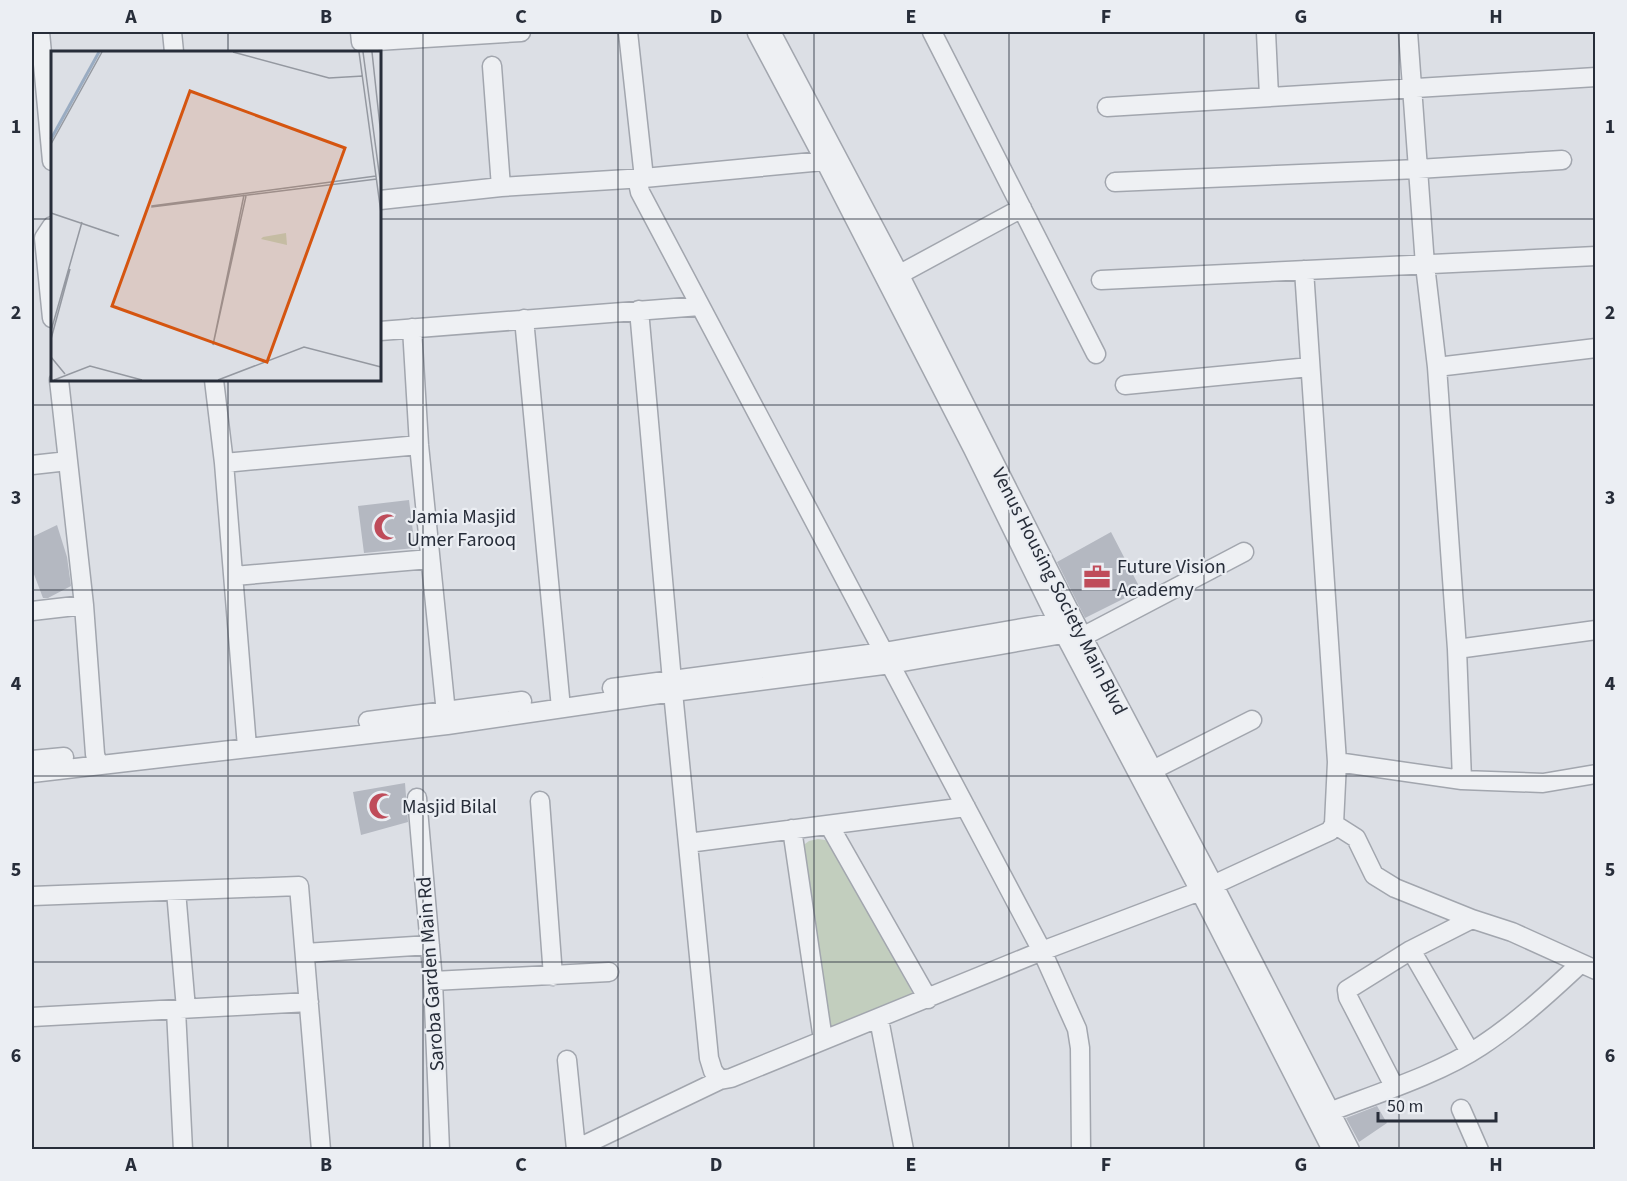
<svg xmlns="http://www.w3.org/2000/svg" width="1627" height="1181" font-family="'Source Sans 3',sans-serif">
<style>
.green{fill:#c2cebe}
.building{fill:#b4b8c1}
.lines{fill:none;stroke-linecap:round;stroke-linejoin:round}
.minor-casing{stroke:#a2a6ae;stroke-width:21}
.minor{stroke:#eef0f3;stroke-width:18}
.grid{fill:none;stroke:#272d39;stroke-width:1.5;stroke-opacity:0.55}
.labels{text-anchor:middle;stroke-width:4.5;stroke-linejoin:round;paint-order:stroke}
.poi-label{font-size:20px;fill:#272d39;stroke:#ebeef3;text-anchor:start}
.street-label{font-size:20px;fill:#272d39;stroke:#ebeef3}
.inset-river{fill:none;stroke:#9aacc2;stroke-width:3}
.inset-road{fill:none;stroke:#9498a0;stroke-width:1.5}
.view{fill:#d55510;fill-opacity:0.15;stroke:#d55510;stroke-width:3}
.inset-edge{fill:none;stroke:#272d39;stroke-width:3}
.neatline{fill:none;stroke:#272d39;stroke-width:2}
.grid-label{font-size:20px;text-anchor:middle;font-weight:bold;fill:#272d39}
</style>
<rect width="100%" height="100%" fill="#dcdfe5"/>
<!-- green -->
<path class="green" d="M818,839L825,840L832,845L913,994L830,1027L801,847L809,841Z"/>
<!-- building -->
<path class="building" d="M409,500L415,548L364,553L358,506Z
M57,525L67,557L71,586L48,598H43L32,569V537Z
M1111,532L1141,590L1085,618L1057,562Z
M405,783L408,822L361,835L353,792Z
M1377,1106L1387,1123L1359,1142L1346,1118Z"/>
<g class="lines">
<defs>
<path id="minor" d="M40,32L52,161
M172,32L174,52
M360,32L361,42L521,32
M628,32L644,178
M762,32L757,33L825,161L973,449L1058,622L1200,891L1332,1150
M771,32L899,274L1079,630L1213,884L1350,1150
M932,32L1096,354
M1266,32L1269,96
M1408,32L1425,265L1437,367L1457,649L1462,780
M492,66L501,187
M1107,107L1596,77
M637,178L640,192L1042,951L1077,1029L1080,1048L1081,1150
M1115,182L1418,169L1562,160
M380,200L501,187L644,178L834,160
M52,226L44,238L52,318
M889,280L1022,208
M1101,280L1596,256
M639,310L673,692L709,1058L713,1071L720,1080
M524,319L561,708
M412,328L419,445L447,723
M380,331L700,306
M1437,367L1596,348
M59,380L84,605L95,754L98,765
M214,380L224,463L247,747
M1125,385L1310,367
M224,463L419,445
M32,465L68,461
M234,576L430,559
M32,611L84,605
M1082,637L1244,552
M1457,649L1596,630
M612,688L884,652L1058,622L1068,618
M368,721L522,701
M32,760L64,757
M1337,762L1462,780L1543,783L1596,774
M32,773L447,725L673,692L891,664L1074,632
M1141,776L1252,720
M417,798L433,981L440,1150
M540,801L553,976
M1334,824L1356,838L1374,875L1395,888L1472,919L1512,932L1596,970
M829,825L928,999
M792,829L823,1040
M688,843L966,807
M176,891L186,1009
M32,896L299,886L321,1150
M1411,950L1470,1052
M305,953L430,945
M433,981L609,972
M176,1010L183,1150
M32,1017L309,1002
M879,1019L904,1150
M567,1060L576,1149L720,1080L731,1078L1042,951L1200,891L1330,831L1334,824L1337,762L1304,270
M1394,1086L1348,997L1347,990L1411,950L1472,919
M1461,1109L1479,1150
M1319,1116C1369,1096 1436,1076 1481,1046C1516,1023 1549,993 1580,964"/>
</defs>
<!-- minor casing -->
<use href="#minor" class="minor-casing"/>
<!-- minor -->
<use href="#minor" class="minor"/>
</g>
<!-- grid -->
<path class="grid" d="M228,32V52M423,32V1150M618,32V1150M814,32V1150M1009,32V1150M1204,32V1150M1399,32V1150M32,219H52M380,219H1596M228,380V1150M32,405H1596M32,590H1596M32,776H1596M32,962H1596"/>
<!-- icons -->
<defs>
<symbol id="mosque-bare" viewBox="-9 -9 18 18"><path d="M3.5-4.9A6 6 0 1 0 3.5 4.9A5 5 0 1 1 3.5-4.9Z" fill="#bf4c5a" stroke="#ebeef3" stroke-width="2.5" paint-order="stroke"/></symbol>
<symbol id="office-bare" viewBox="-9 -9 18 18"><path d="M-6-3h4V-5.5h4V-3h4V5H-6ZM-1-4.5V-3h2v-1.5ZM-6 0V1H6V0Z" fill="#bf4c5a" stroke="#ebeef3" stroke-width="2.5" paint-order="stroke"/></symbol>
</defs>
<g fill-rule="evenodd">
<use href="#mosque-bare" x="368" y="508" width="38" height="38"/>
<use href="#office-bare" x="1078" y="558" width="38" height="38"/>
<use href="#mosque-bare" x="363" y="787" width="38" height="38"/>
</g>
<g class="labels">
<!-- poi labels -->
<g class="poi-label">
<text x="407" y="523">Jamia Masjid<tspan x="407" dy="23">Umer Farooq</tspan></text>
<text x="1117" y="573">Future Vision<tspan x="1117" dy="23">Academy</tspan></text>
<text x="402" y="813">Masjid Bilal</text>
</g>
<!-- street labels -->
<g class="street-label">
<text transform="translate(1060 591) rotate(63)" y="7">Venus Housing Society Main Blvd</text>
<text transform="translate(430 974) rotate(-94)" y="7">Saroba Garden Main Rd</text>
</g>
</g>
<!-- overview -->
<g transform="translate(51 51)">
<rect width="330" height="330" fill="#dcdfe5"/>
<path d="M235,182L236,194L210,188L212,186Z" fill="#c2cebe"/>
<path class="inset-river" d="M0,88L48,1"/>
<path class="inset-road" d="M182,1L278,27L312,25M308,1L330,162M312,1L330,136M321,1L330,85M0,93L51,1M325,125L101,155V156L326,128M193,144L162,294L195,145M0,162L68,185M47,178L68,185M0,280L31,171M0,288L19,218M0,306L14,323M3,329L39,315L91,329M167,329L253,296L330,316"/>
<path class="view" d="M139,40L294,97L216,311L61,255Z"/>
<rect width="330" height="330" class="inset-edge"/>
</g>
<!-- border -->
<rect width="1627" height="1181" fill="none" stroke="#ebeef3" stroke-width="66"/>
<!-- scale -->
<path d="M1378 1112v9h118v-9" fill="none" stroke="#272d39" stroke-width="3"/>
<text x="1387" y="1112" font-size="18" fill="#272d39" stroke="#ebeef3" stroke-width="4.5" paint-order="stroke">50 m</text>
<rect x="33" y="33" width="1561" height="1115" class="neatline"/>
<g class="grid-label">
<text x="131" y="23">A</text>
<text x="326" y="23">B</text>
<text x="521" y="23">C</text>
<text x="716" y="23">D</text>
<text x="911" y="23">E</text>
<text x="1106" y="23">F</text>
<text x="1301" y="23">G</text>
<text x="1496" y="23">H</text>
<text x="16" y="133">1</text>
<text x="1610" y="133">1</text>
<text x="16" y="319">2</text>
<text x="1610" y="319">2</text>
<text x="16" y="504">3</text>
<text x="1610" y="504">3</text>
<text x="16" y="690">4</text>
<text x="1610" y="690">4</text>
<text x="16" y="876">5</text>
<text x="1610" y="876">5</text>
<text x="16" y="1062">6</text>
<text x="1610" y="1062">6</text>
<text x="131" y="1171">A</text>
<text x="326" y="1171">B</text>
<text x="521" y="1171">C</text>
<text x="716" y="1171">D</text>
<text x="911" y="1171">E</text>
<text x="1106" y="1171">F</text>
<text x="1301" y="1171">G</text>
<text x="1496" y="1171">H</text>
</g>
</svg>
